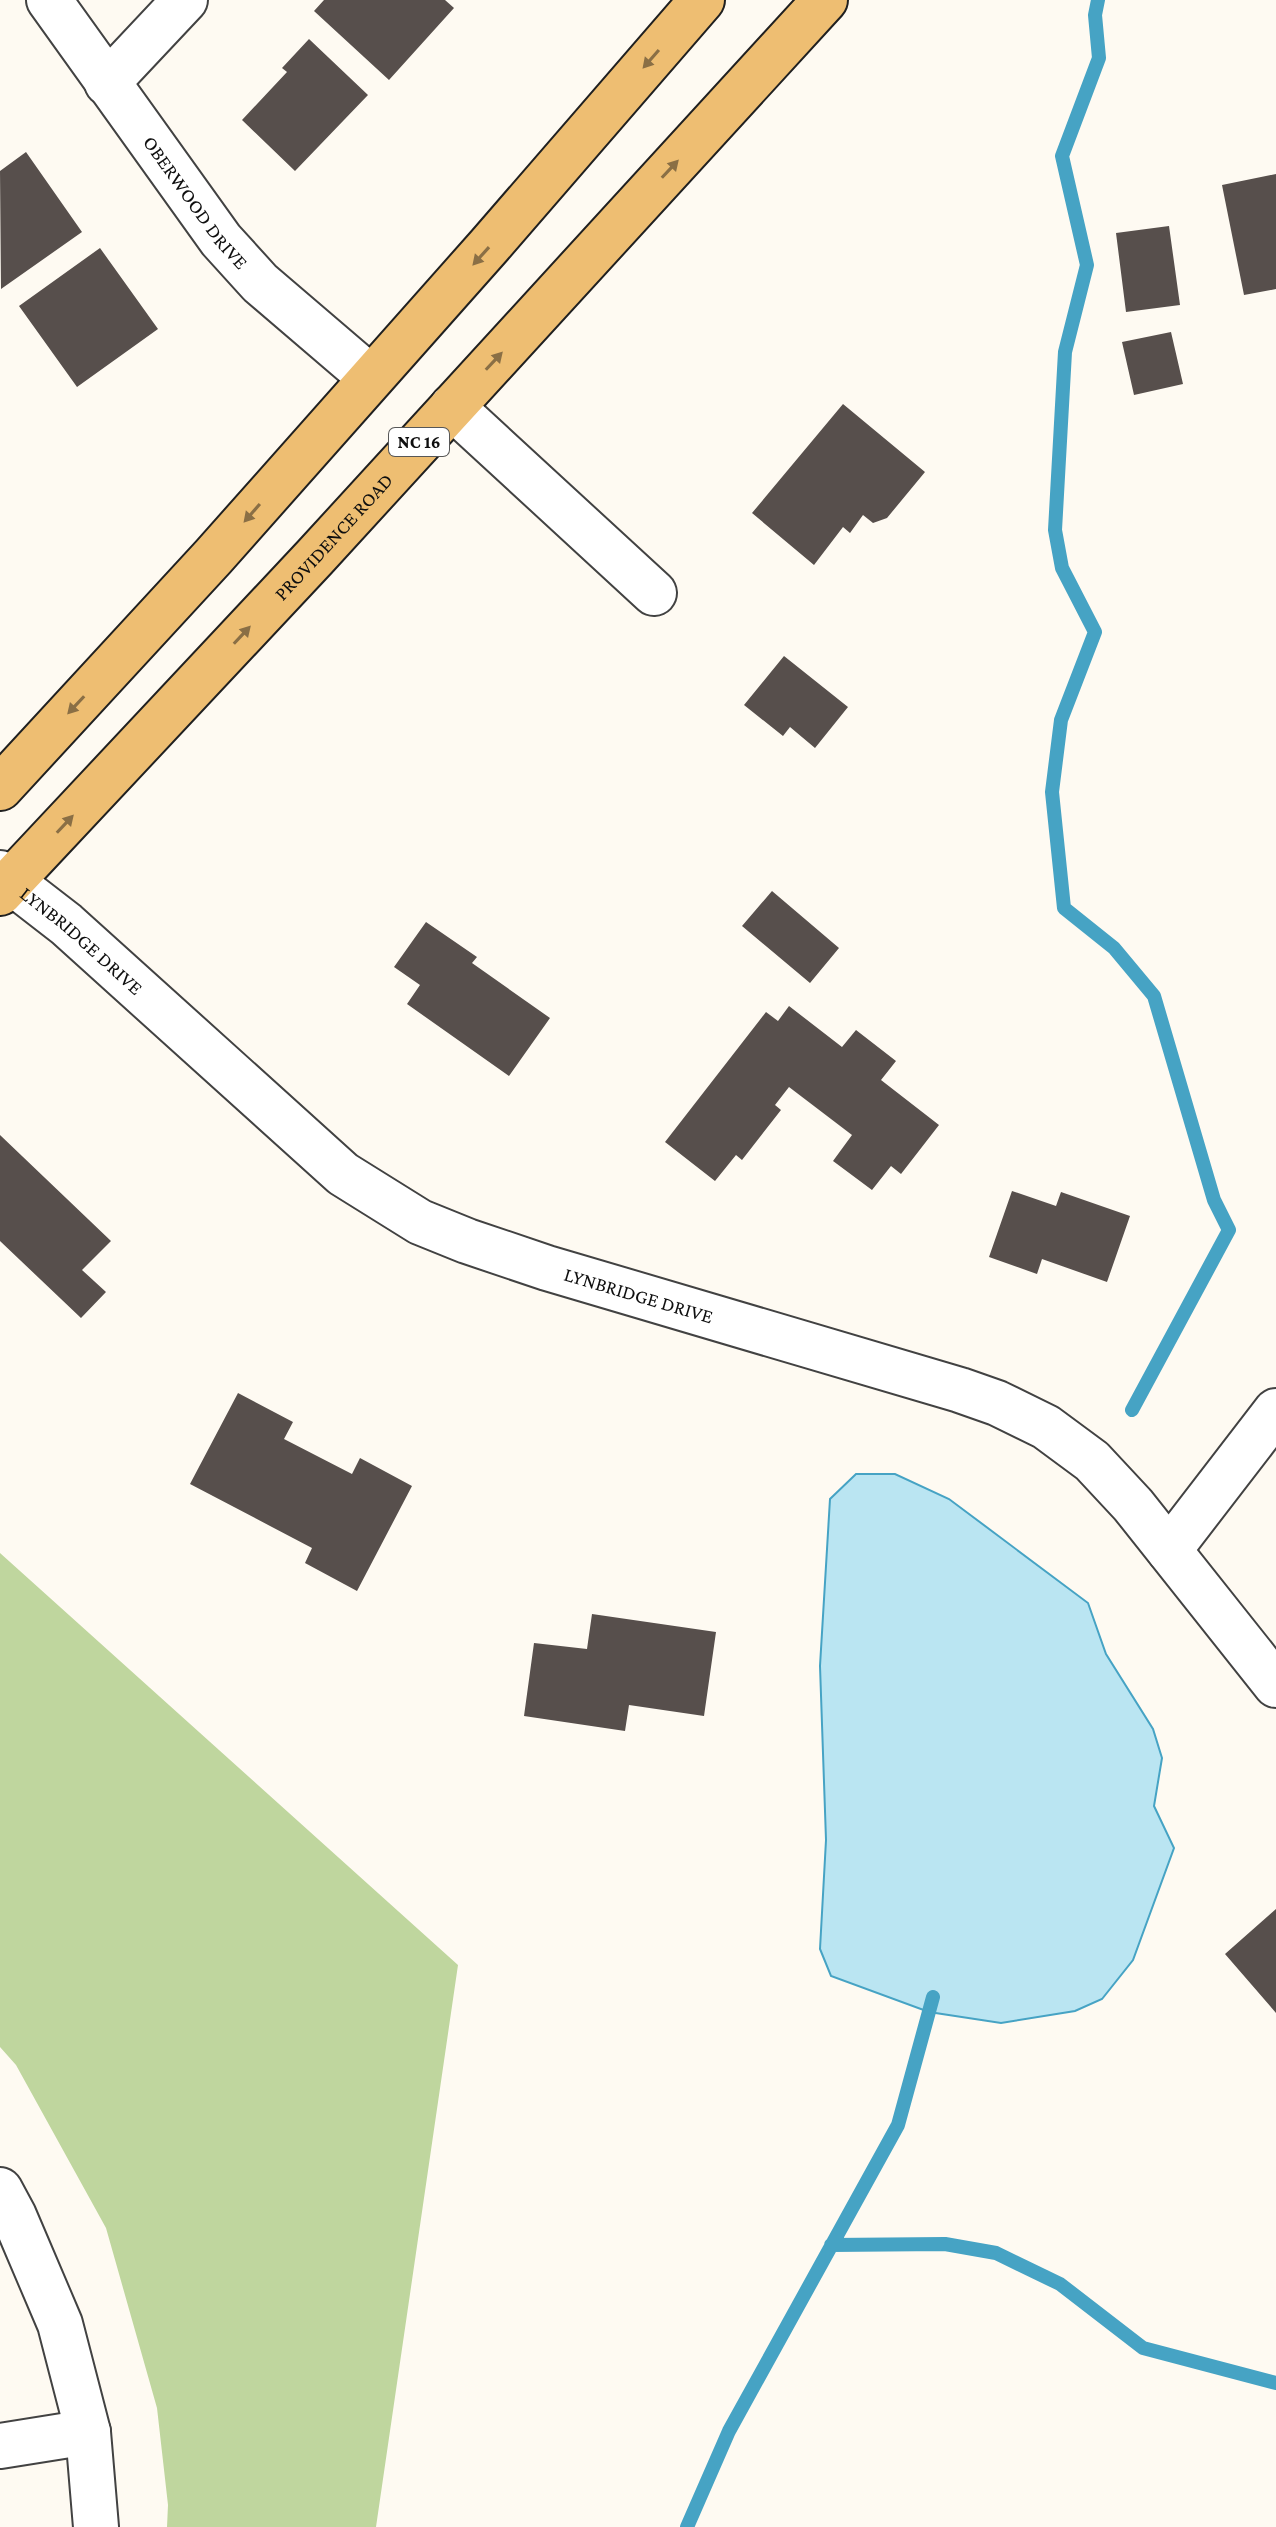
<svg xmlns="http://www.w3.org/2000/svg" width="1276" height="2527" font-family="'Crimson Pro',serif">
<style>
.forest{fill:#bfd69e}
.water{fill:#bae5f2;stroke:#46a3c4;stroke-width:2}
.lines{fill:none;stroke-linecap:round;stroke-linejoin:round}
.stream{stroke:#46a3c4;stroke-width:14}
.building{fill:#574f4c}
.minor-casing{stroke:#424242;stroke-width:48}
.major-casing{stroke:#202020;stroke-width:48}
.minor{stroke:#fff;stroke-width:44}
.major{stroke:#eebe72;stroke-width:44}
.oneway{fill:#8a6f45}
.labels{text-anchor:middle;stroke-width:8;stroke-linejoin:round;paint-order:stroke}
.shield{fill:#fff;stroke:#575757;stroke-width:2}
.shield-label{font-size:18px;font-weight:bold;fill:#0f0f0f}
.street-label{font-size:20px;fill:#0f0f0f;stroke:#fff}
</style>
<rect width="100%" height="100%" fill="#fefaf2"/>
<!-- forest -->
<path class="forest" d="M0,1553L458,1965L376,2527H167L168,2505L157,2408L106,2228L16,2065L0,2047Z"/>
<!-- water -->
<path class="water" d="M856,1474H895L949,1499L1088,1603L1106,1654L1153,1729L1162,1758L1154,1806L1174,1848L1133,1960L1102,1999L1075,2011L1001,2023L929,2012L831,1976L820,1949L826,1840L820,1666L830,1499Z"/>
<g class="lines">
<!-- stream -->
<path class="stream" d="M1098,0L1095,15L1099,58L1062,156L1087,265L1065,352L1055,530L1062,568L1095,632L1061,720L1052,792L1064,908L1114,948L1154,996L1214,1200L1229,1230L1132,1410
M831,2245L945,2244L996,2253L1060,2284L1143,2348L1276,2383
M687,2527L729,2431L898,2125L933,1997"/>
</g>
<!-- building -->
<path class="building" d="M324,0H445L454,8L389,80L314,11Z
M309,39L368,95L295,171L242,120L287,72L282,68Z
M26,152L82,232L1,289L0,171Z
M1276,174V289L1244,295L1222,185Z
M1169,226L1180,305L1126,312L1116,233Z
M100,248L158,329L77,387L19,306Z
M1171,332L1183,384L1134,395L1122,342Z
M843,404L925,472L887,518L873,523L863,515L850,533L843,527L814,565L752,513Z
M784,656L848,707L815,748L790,727L783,736L744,705Z
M772,891L839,948L810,983L742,926Z
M426,922L477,957L472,963L550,1018L509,1076L407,1004L420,985L394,967Z
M789,1006L842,1047L856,1030L896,1061L881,1080L939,1125L901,1174L891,1166L872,1190L833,1161L852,1135L789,1087L775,1105L781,1110L742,1160L736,1155L715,1181L665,1142L766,1012L778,1021Z
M0,1135L111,1241L82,1270L106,1292L81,1318L0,1241Z
M1012,1191L1056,1206L1061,1192L1130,1216L1107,1282L1042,1259L1037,1274L989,1257Z
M238,1393L293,1422L284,1439L352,1474L360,1458L412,1486L357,1591L305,1563L312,1548L190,1484Z
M592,1614L716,1632L704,1716L629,1705L625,1731L524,1716L534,1643L587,1649Z
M1276,1909V2013L1225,1954Z"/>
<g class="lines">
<defs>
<g id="minor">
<path id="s1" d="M49,0L221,240L260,283L371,378"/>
<path d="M107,83L185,0"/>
<path d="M452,407L654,593"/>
<path id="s2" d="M0,873L66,924L343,1174L420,1222L467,1241L547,1268L960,1390L997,1403L1046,1427L1092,1461L1133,1505L1276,1685"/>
<path d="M1169,1550L1276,1411"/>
<path d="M0,2190L14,2216L60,2324L88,2432L96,2527"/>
<path d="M0,2446L88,2432"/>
</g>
<g id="major">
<path d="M0,788L213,557L489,246L702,0"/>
<path id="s3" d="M0,893L315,557L825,0"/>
</g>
</defs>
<!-- minor casing -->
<use href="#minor" class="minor-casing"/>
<!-- major casing -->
<use href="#major" class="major-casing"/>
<!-- minor -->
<use href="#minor" class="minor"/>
<!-- major -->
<use href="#major" class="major"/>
</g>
<!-- one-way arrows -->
<defs><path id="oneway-solid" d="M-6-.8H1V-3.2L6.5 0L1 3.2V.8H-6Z" transform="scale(2)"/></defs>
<g class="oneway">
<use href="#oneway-solid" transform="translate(651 59) rotate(131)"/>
<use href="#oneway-solid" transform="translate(670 169) rotate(-47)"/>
<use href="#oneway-solid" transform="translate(481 256) rotate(132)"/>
<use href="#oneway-solid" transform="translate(494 361) rotate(-47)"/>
<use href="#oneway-solid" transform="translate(252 513) rotate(131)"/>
<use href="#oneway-solid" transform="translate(242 635) rotate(-47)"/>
<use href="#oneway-solid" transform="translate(76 705) rotate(133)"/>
<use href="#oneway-solid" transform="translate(65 824) rotate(-47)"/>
</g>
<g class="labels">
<!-- shield labels -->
<rect class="shield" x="389" y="428" width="60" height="28" rx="6"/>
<g class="shield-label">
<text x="419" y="448">NC 16</text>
</g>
<!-- street labels -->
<g class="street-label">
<text dy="7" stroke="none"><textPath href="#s1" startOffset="250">OBERWOOD DRIVE</textPath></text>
<text dy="7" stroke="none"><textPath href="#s3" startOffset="488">PROVIDENCE ROAD</textPath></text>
<text dy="7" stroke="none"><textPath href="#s2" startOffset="106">LYNBRIDGE DRIVE</textPath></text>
<text dy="7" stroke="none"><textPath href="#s2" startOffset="778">LYNBRIDGE DRIVE</textPath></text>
</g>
</g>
</svg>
